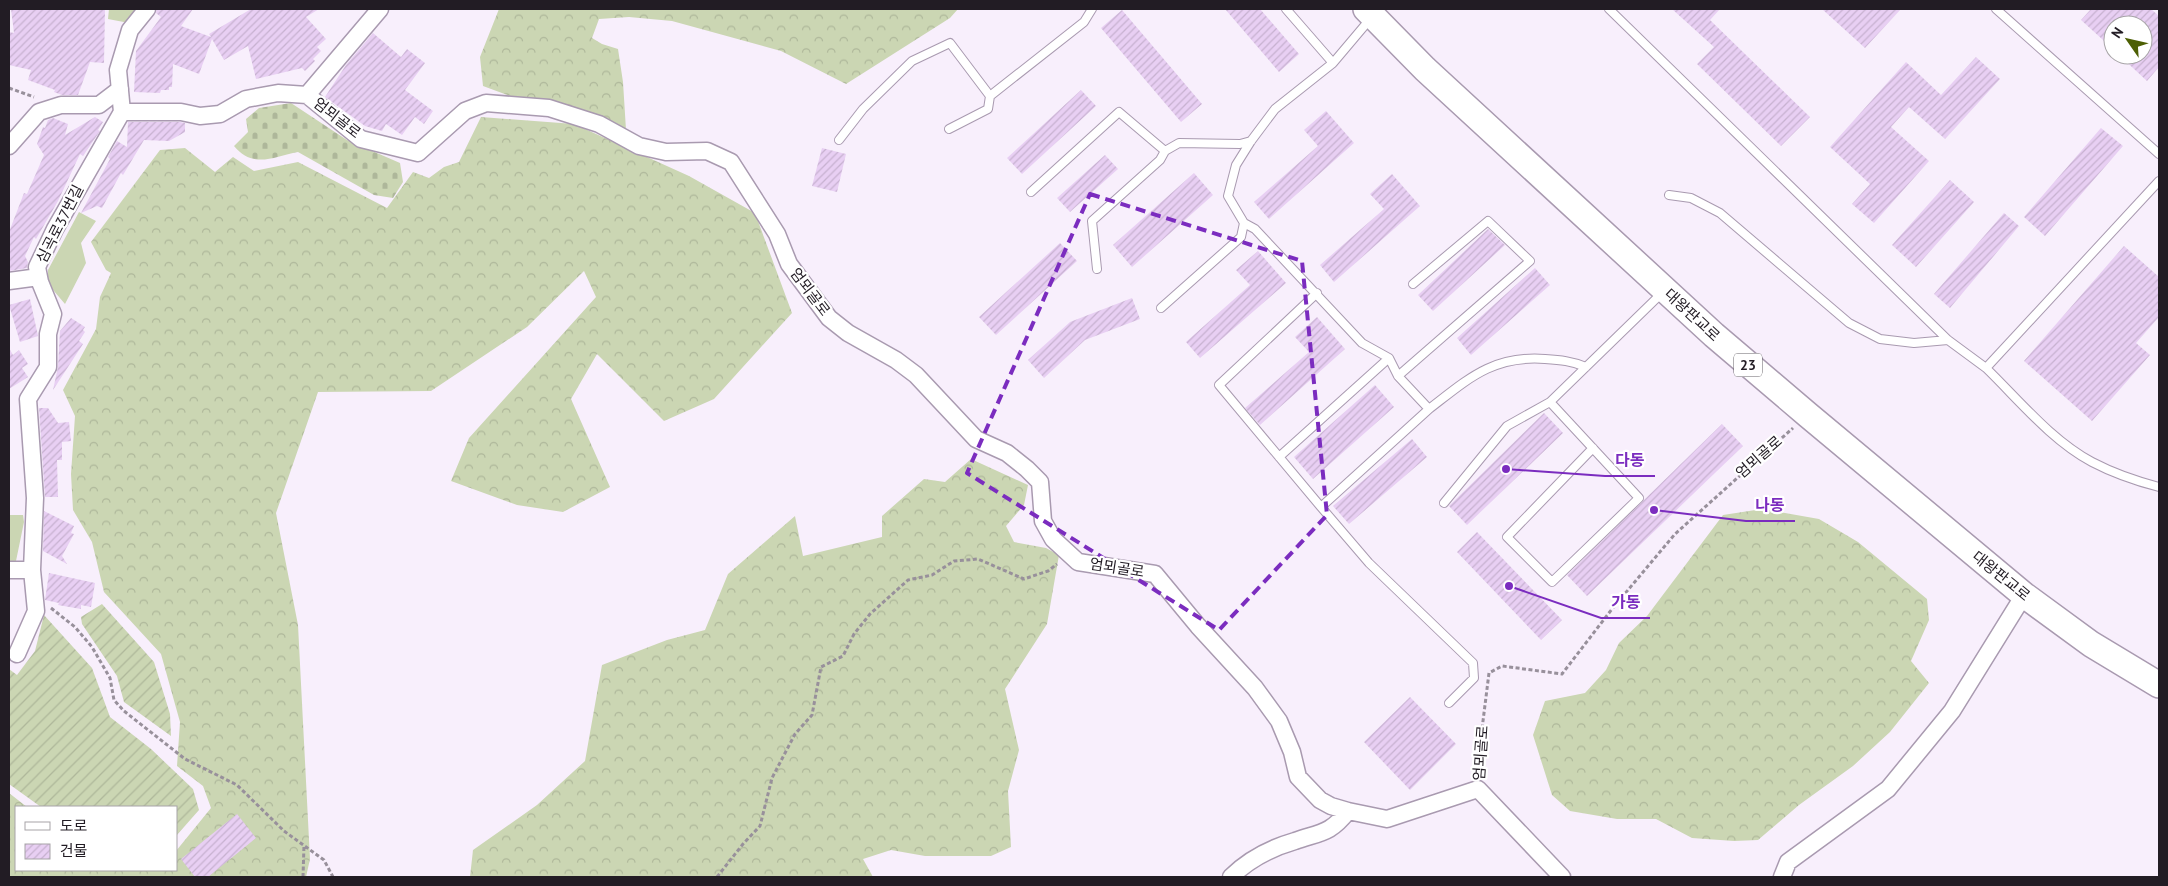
<svg xmlns="http://www.w3.org/2000/svg" width="2168" height="886" font-family="'PT Sans','Noto Sans KR',sans-serif">
<style>
.grass{fill:#cbd6b3}
.forest{fill:url(#forest-crowns)}
.cemetery{fill:url(#cemetery-stones)}
.garden{fill:url(#garden-furrows)}
.building{fill:url(#building-hatch)}
.lines{fill:none;stroke-linecap:round;stroke-linejoin:round}
.service-casing{stroke:#a99ab0;stroke-width:10}
.minor-casing{stroke:#a99ab0;stroke-width:19}
.primary-casing{stroke:#a99ab0;stroke-width:28}
.path{stroke:#98909b;stroke-width:3;stroke-dasharray:4 2.5;stroke-linecap:butt}
.service{stroke:#fff;stroke-width:8}
.minor{stroke:#fff;stroke-width:16}
.primary{stroke:#fff;stroke-width:25}
.marked{fill:none;stroke:#7b2cbf;stroke-width:4;stroke-dasharray:10 6;stroke-linejoin:round}
.labels{text-anchor:middle;stroke-width:4.5;stroke-linejoin:round;paint-order:stroke}
.shield{fill:#fff;stroke:#646066;stroke-width:1}
.shield-label{font-size:14px;font-weight:bold;fill:#221c24}
.street-label{font-size:15px;fill:#221c24;stroke:#fff}
.leader{fill:none;stroke:#7b2cbf;stroke-width:2}
.callout-dot{fill:#7b2cbf;stroke:#fff;stroke-width:2}
.callout-label{font-size:16px;text-anchor:middle;font-weight:bold;fill:#7b2cbf;stroke:#fff;stroke-width:4.5;stroke-linejoin:round;paint-order:stroke}
</style>
<defs>
<pattern id="forest-crowns" width="20" height="18" patternUnits="userSpaceOnUse" patternTransform="scale(1.25)"><rect width="20" height="18" fill="#cbd6b3"/><path d="M2 6a3 3 0 1 1 6 0M12 15a3 3 0 1 1 6 0" fill="none" stroke="#aeb79a"/></pattern>
<pattern id="cemetery-stones" width="16" height="16" patternUnits="userSpaceOnUse" patternTransform="scale(1.25)"><rect width="16" height="16" fill="#cbd6b3"/><path d="M2 7V4a2 2 0 0 1 4 0v3zM10 15v-3a2 2 0 0 1 4 0v3z" fill="#aeb79a"/></pattern>
<pattern id="garden-furrows" width="10" height="10" patternUnits="userSpaceOnUse" patternTransform="scale(1.25)"><rect width="10" height="10" fill="#cbd6b3"/><path d="M-1 1l2-2M0 10L10 0M9 11l2-2" fill="none" stroke="#aeb79a"/></pattern>
<pattern id="building-hatch" width="6" height="6" patternUnits="userSpaceOnUse" patternTransform="scale(1.25)"><rect width="6" height="6" fill="#e8cff3"/><path d="M-1 1l2-2M0 6l6-6M5 7l2-2" fill="none" stroke="#c7b1d0"/></pattern>
</defs>
<rect width="100%" height="100%" fill="#f8effc"/>
<!-- grass -->
<path class="grass" d="M109,9H141L129,23L108,19Z
M79,212L96,221L81,243L86,263L65,304L48,284V270Z
M9,515H23L24,522L16,561H9Z"/>
<!-- forest -->
<path class="forest" d="M499,9H958L950,18L846,84L781,51L672,21L629,17L599,19L592,38L602,44L618,49L623,82L626,130L513,97L483,86L480,57Z
M481,117L574,124L689,176L755,213L792,313L714,399L664,421L597,354L571,399L610,487L563,512L517,505L451,481L469,438L596,297L584,271L527,327L431,391L318,392L276,513L298,625L310,859L306,877H9V793L27,807H16V870H176V851L211,808L203,786L177,766L180,722L161,654L104,592L92,542L73,510L71,474L75,416L63,390L96,329L100,297L111,273L106,270L91,242L160,150L185,148L215,172L233,157L254,171L298,162L387,208L413,172L429,178L444,167L459,162Z
M971,459L1028,485L1024,505L1006,526L1014,542L1046,548L1059,555L1047,624L1005,689L1019,750L1008,791L1011,847L991,856H925L891,850L863,859L873,877H470L473,850L537,805L585,761L602,665L667,640L705,630L728,574L795,516L803,556L882,537V516L924,479L945,482Z
M1762,509L1819,519L1858,542L1927,599L1929,620L1911,661L1929,683L1890,732L1853,766L1799,805L1758,840L1734,841L1692,838L1656,819H1617L1570,811L1552,795L1533,735L1545,701L1585,693L1606,670L1619,643L1647,616L1723,515Z"/>
<!-- cemetery -->
<path class="cemetery" d="M291,103L347,140L400,163L403,182L393,198L374,195L298,152C273,157 253,169 234,146L248,132L246,119L259,108Z"/>
<!-- garden -->
<path class="garden" d="M102,604L154,662L170,714L171,736L124,702L117,676L82,624L81,617Z
M44,615L92,668L110,717L151,749L193,789L199,810L176,836V807H41L9,784V669L17,675L35,651Z"/>
<!-- building -->
<path class="building" d="M11,9H105L104,63L90,62L78,95H62L54,92L55,90L28,80L31,70L9,65V32L14,33Z
M157,9H193L181,26L211,37L209,34L251,9H319L306,17L326,39L317,47L321,51L313,59L315,61L305,71L302,68L256,79L248,46L224,60L212,39L199,74L173,64L172,87H169V90H161L160,93L134,92L136,51L161,17L156,13Z
M1225,9H1260L1299,54L1279,72Z
M1672,9H1720L1710,20L1810,117L1781,146L1697,64L1714,47Z
M1822,9H1901L1865,48Z
M2091,9H2151L2159,16V67L2147,81L2119,55H2143V25H2113V49L2081,20Z
M1122,10L1202,104L1181,122L1101,28Z
M373,33L401,57L407,49L425,63L405,90L433,111L424,124L415,117L402,135L386,124L382,131L365,126L325,97L346,65Z
M1976,57L2000,79L1945,139L1909,107L1891,127L1929,161L1874,223L1852,204L1870,184L1830,147L1906,62L1941,95Z
M1081,90L1096,106L1022,174L1007,158Z
M1326,111L1354,143L1269,219L1254,202L1318,146L1304,130Z
M95,117L103,122L98,130L100,131L83,156L80,154L58,201L36,239L34,237L25,256L28,262L27,268L9,271V232L24,193L27,194L44,155L37,144L43,127L45,128L48,120L53,118L68,124L65,135Z
M128,122H180L185,123V132L169,141L144,140L123,175L121,173L102,208L97,206L81,213L110,159L108,157L117,141L127,147Z
M2101,128L2123,146L2045,236L2024,217Z
M822,148L846,154L837,192L812,186Z
M1105,155L1118,169L1070,212L1057,198Z
M1194,173L1213,195L1132,267L1113,245Z
M1392,174L1420,206L1334,282L1320,265L1384,209L1370,194Z
M1950,180L1974,202L1916,267L1892,245Z
M2004,213L2019,226L1950,308L1934,294Z
M1488,229L1505,245L1433,311L1418,295Z
M1060,243L1077,261L996,335L979,317Z
M2124,246L2159,277V317L2136,343L2150,355L2092,421L2024,361Z
M1258,251L1286,283L1200,358L1186,342L1250,285L1236,270Z
M1535,268L1550,285L1471,355L1457,338Z
M1132,298L1140,319L1085,340L1044,378L1028,360L1070,322Z
M30,299L38,336L20,342L9,305Z
M1317,317L1345,349L1260,425L1245,408L1309,352L1295,337Z
M71,318L85,327L83,330L85,332L79,341L83,344L53,390L58,367L60,331Z
M9,348L13,355L19,350L28,364L22,368L28,377L9,389Z
M1375,385L1394,407L1313,479L1294,457Z
M39,408H48L58,423L69,422L71,441L62,442V460H57L58,497H45Z
M1544,413L1563,433L1467,525L1449,506Z
M1722,424L1743,446L1587,596L1567,575Z
M1412,439L1427,457L1349,524L1333,506Z
M44,511L74,526L71,533L74,534L62,556L67,564L43,551Z
M1477,532L1562,620L1541,640L1457,552Z
M49,573L95,583L91,607L81,605V609L58,605L59,603L45,600Z
M1410,697L1456,744L1410,790L1364,742Z
M237,814L256,838L208,877H195L181,859Z"/>
<g class="lines">
<defs>
<path id="service" d="M1286,9L1333,63
M1609,9L1948,340L1986,368L2159,181
M1996,9L2159,154
M949,129L988,109L990,96
M839,140L863,109L912,61L950,43L990,96L1084,22L1092,9
M1031,192L1119,112L1165,151L1179,143L1240,144L1251,141
M1669,195L1691,198L1720,213L1849,323L1880,339L1914,343L1948,340
M1244,223L1255,229L1362,343L1389,358L1398,376L1429,409L1321,507L1369,563L1473,663L1474,678L1449,703
M1097,269L1092,221L1160,160L1165,151
M1317,293L1219,385L1321,507
M1161,308L1241,237L1244,223L1228,196L1236,165L1251,141L1275,109L1333,63L1371,18
M1986,368C2019,400 2051,440 2092,462C2113,473 2136,481 2159,487
M1398,376L1530,261L1488,221L1413,284
M1550,402L1639,498L1552,582L1507,537L1593,448
M1429,409C1468,379 1493,355 1545,359C1560,360 1572,361 1586,367
M1279,457L1389,358
M1444,503L1507,426L1550,402L1662,293"/>
<path id="minor" d="M307,95L380,9
M122,112H181L200,116L220,114L246,99L278,93L307,95L361,139L418,153L465,111L486,103L549,108L599,124L639,146L666,152L707,151L731,162L777,234L789,264L829,318L848,333L896,360L916,375L976,439L1007,453L1027,469L1040,482L1043,521L1053,539L1078,562L1155,574L1198,626L1255,688L1279,721L1292,752L1298,777L1320,800L1331,806L1348,811L1387,819L1478,789L1562,877
M9,146L39,112L61,105H99L120,89
M9,281L39,277
M9,570H32
M17,654L36,611L32,570L35,498L28,399L48,367V334L53,314L40,282L37,267L55,229L122,112L118,70L130,30L147,9
M1231,877C1249,859 1271,848 1295,841C1321,832 1330,834 1348,811
M1782,877L1788,862L1888,789L1952,711L2024,595"/>
<path id="primary" d="M1366,9L1425,69L1714,335L1808,415L2024,595L2091,644L2159,685"/>
</defs>
<!-- service casing -->
<use href="#service" class="service-casing"/>
<!-- minor casing -->
<use href="#minor" class="minor-casing"/>
<!-- primary casing -->
<use href="#primary" class="primary-casing"/>
<!-- path -->
<path class="path" d="M9,88L34,97
M51,608L75,627L92,647L110,678L114,700L124,711L185,759L237,785L284,831L324,860L333,877
M1479,774L1481,737L1489,673L1502,666L1562,674L1612,609L1675,534L1793,428
M303,877L304,845
M717,877L743,844L760,826L772,778L795,734L812,715L821,667L843,656L854,634L870,614L908,580L932,575L954,561L978,559L1024,579L1048,571L1057,564"/>
<!-- service -->
<use href="#service" class="service"/>
<!-- minor -->
<use href="#minor" class="minor"/>
<!-- primary -->
<use href="#primary" class="primary"/>
</g>
<!-- marked area -->
<path class="marked" d="M1090,194L1302,261L1327,515L1219,630L967,473Z"/>
<g class="labels">
<!-- shield labels -->
<rect class="shield" x="1734" y="353.5" width="28" height="23" rx="4"/>
<g class="shield-label">
<text x="1748" y="370">23</text>
</g>
<!-- street labels -->
<g class="street-label">
<text transform="translate(337 118) rotate(38)" y="5">엄뫼골로</text>
<text transform="translate(60 224) rotate(-63)" y="5">심곡로37번길</text>
<text transform="translate(810 292) rotate(53)" y="5">엄뫼골로</text>
<text transform="translate(1692 315) rotate(43)" y="5">대왕판교로</text>
<text transform="translate(1759 457) rotate(-41)" y="5">엄뫼골로</text>
<text transform="translate(1117 568) rotate(9)" y="5">엄뫼골로</text>
<text transform="translate(2001 576) rotate(39)" y="5">대왕판교로</text>
<text transform="translate(1481 753) rotate(-86)" y="5">엄뫼골로</text>
</g>
</g>
<!-- callouts -->
<path class="leader" d="M1506 469L1605 476H1655M1654 510L1746 521H1795M1509 586L1601 618H1650"/>
<g class="callout-dot">
<circle cx="1506" cy="469" r="5"/>
<circle cx="1654" cy="510" r="5"/>
<circle cx="1509" cy="586" r="5"/>
</g>
<g class="callout-label">
<text x="1630" y="466">다동</text>
<text x="1770" y="511">나동</text>
<text x="1626" y="608">가동</text>
</g>
<!-- border -->
<rect width="2168" height="886" fill="none" stroke="#221c24" stroke-width="20"/>
<!-- legend -->
<rect x="15" y="806" width="162" height="65" fill="#ffffff" stroke="#a7a4a7"/>
<rect x="25" y="822" width="25" height="8" fill="#ffffff" stroke="#a7a4a7"/>
<text x="60" y="831" font-size="15" fill="#221c24">도로</text>
<rect x="25" y="844" width="25" height="15" fill="url(#building-hatch)" stroke="#a7a4a7"/>
<text x="60" y="856" font-size="15" fill="#221c24">건물</text>
<!-- north arrow -->
<g transform="translate(2128 40) rotate(304)"><circle r="24" fill="#ffffff" stroke="#a7a4a7"/>
<path d="M0-4L9 19L0 12L-9 19Z" fill="#4d5f04"/>
<text y="-8" font-size="14" font-weight="bold" text-anchor="middle" fill="#221c24">N</text>
</g>
</svg>
